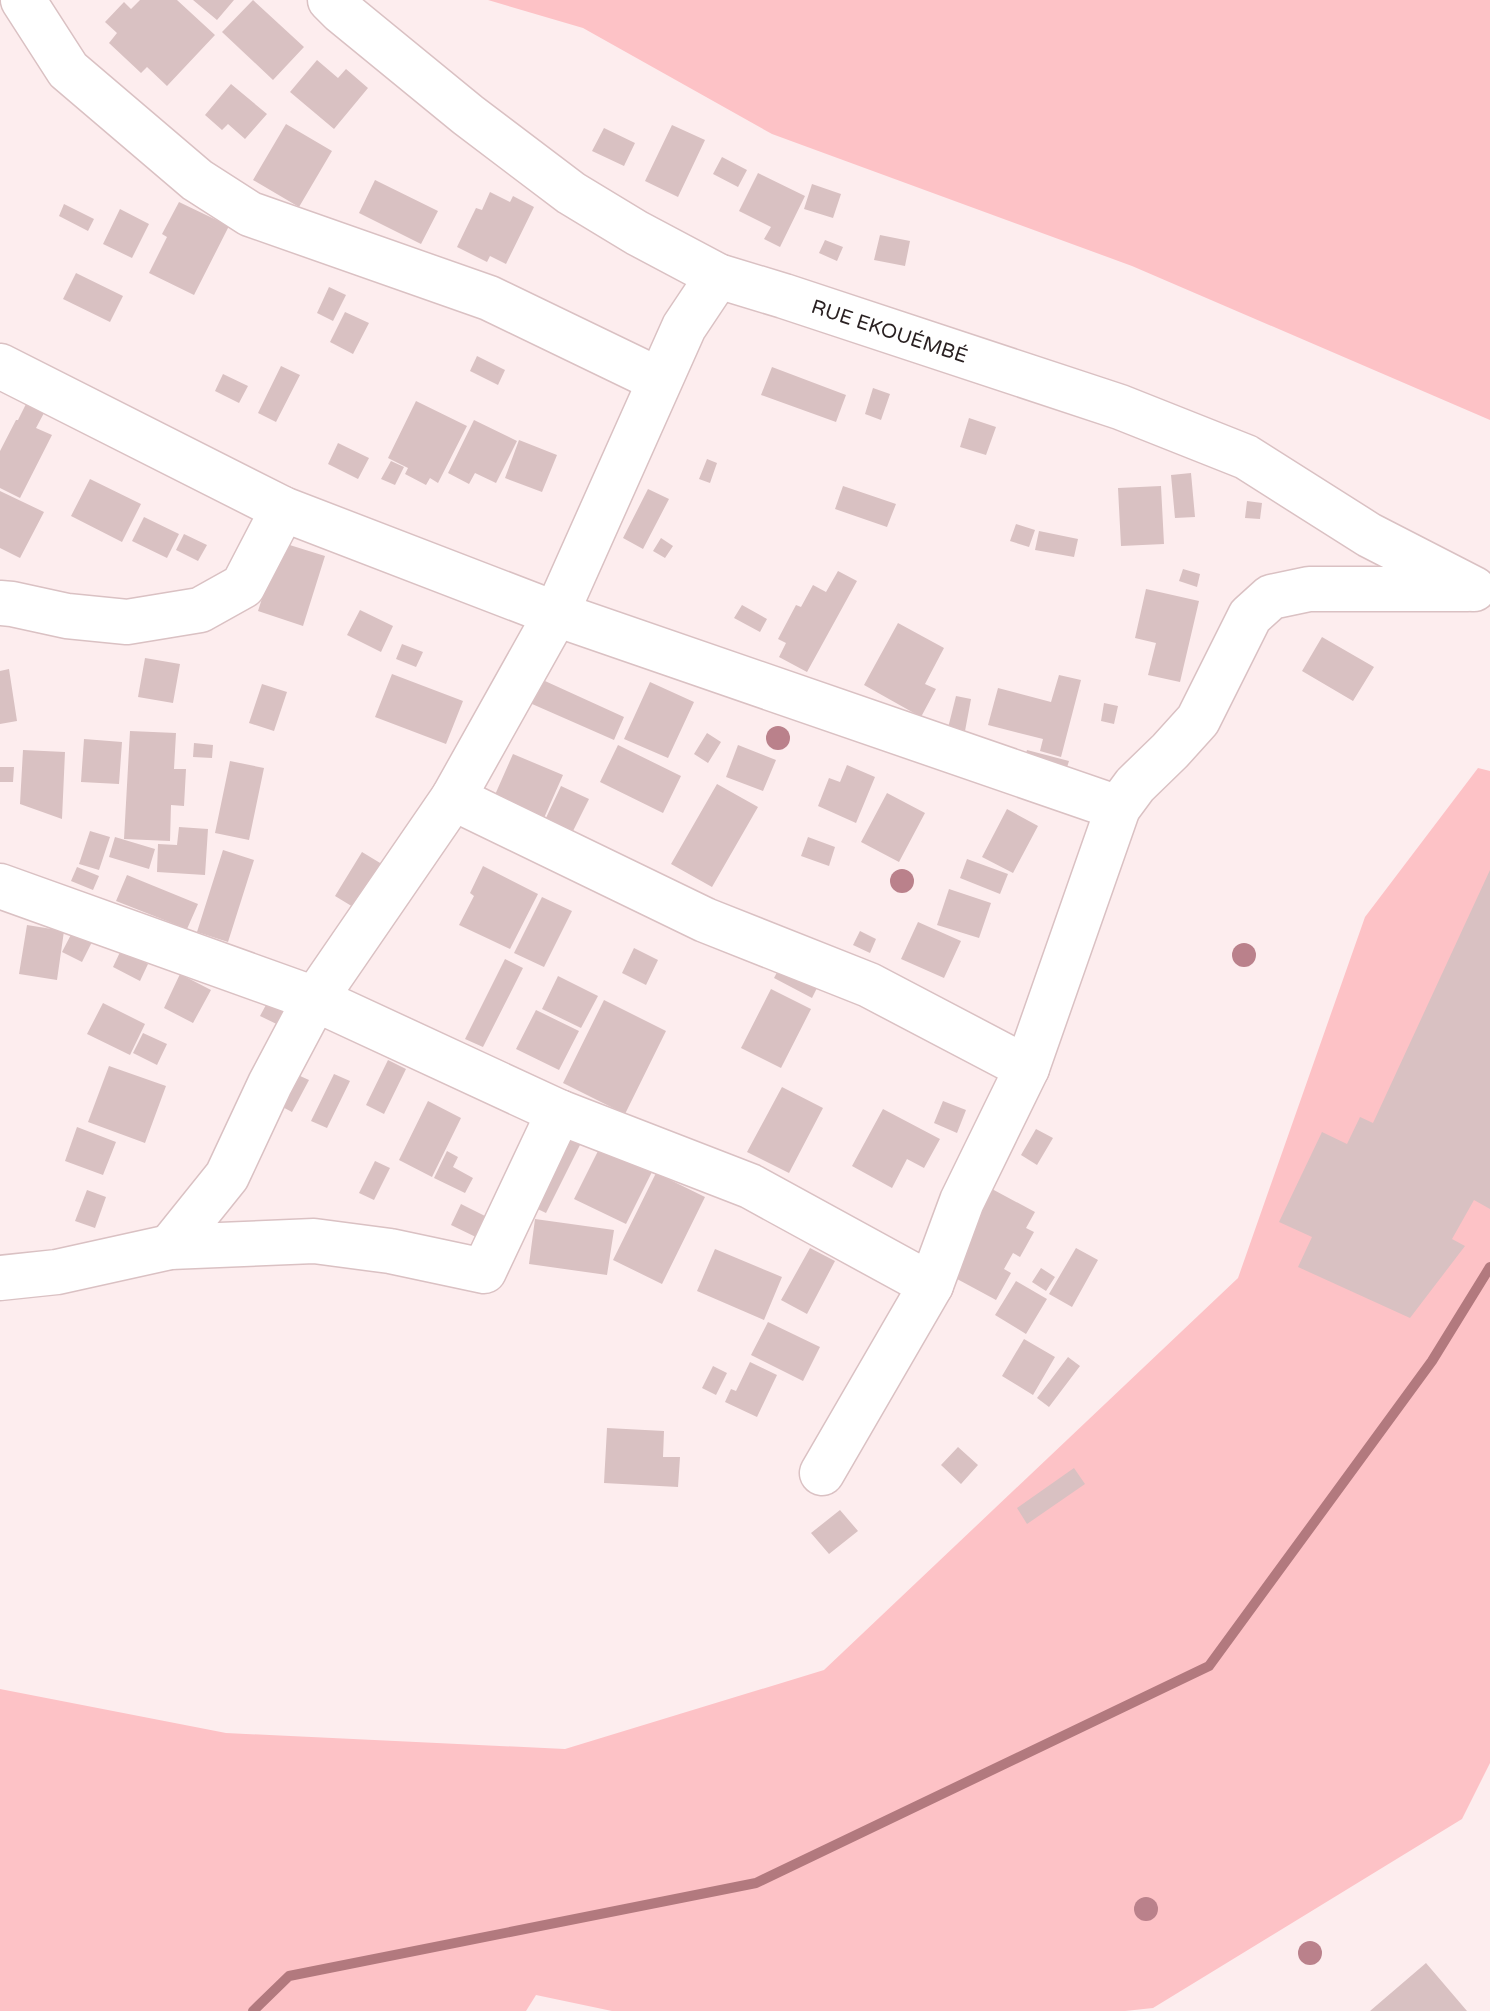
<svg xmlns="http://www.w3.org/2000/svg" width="1490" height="2011" font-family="'Varela Round',sans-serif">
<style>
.green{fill:#fdc2c6}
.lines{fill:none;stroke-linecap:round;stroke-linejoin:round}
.stream{stroke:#b2797e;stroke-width:10}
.building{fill:#d9c1c2}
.minor-casing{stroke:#dac1c3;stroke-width:47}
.minor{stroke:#fff;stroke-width:44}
.tree{fill:#ba818b}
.labels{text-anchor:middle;stroke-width:7;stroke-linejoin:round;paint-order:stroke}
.street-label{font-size:20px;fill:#2a2122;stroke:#fdedee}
</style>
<rect width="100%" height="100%" fill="#fdedee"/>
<!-- green -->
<path class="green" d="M488,0H1490V420L1132,266L772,134L583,28Z
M1478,768L1490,771V1763L1462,1819L1153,2008L1125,2011H612L536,1995L526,2011H0V1689L226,1733L565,1749L824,1670L1238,1278L1365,917Z"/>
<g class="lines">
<!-- stream -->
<path class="stream" d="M253,2011L289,1976L756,1883L1209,1666L1432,1361L1490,1267"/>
</g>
<!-- building -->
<path class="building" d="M140,0H177L215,35L167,86L147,67L141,73L109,43L117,33L105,22L124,2L131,9Z
M193,0H234L217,20Z
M253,0L304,47L273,80L222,32Z
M317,60L338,78L346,69L368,88L334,129L290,92Z
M231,84L267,114L245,139L228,124L222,130L205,115Z
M286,124L332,151L299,207L253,180Z
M672,125L705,140L678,197L645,181Z
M604,128L635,143L624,166L592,151Z
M722,157L747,170L738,187L713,174Z
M758,173L805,196L780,247L764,239L771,227L739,211Z
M375,180L438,211L421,244L359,213Z
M812,184L841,194L833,218L804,209Z
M490,192L510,202L513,196L534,207L506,264L490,256L487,262L457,247L476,208L482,210Z
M179,202L229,226L194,295L149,273L167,237L162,234Z
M64,204L94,219L88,231L59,216Z
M120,209L149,224L132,258L103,244Z
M880,235L910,241L905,266L874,260Z
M825,240L843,247L837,261L819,253Z
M76,273L123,296L110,322L63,299Z
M329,287L346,295L333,321L317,313Z
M345,312L369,323L353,354L330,342Z
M477,356L505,370L498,385L470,371Z
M281,366L300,375L276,422L258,413Z
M772,367L846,395L836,422L761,395Z
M223,374L248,386L239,403L215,391Z
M873,388L890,394L881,420L865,414Z
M416,401L467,426L438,483L430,478L426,485L405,474L408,468L388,458Z
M26,404L44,413L36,428L52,435L20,498L0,488V451L16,420H18Z
M969,418L996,427L986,455L960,447Z
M474,420L517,441L496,483L475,473L469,484L448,473Z
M519,440L557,455L542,492L505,478Z
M338,443L369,458L358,479L328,464Z
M707,459L717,463L710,483L699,479Z
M391,461L404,467L395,485L381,479Z
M1191,473L1195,517L1175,518L1171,475Z
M90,479L141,504L122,542L71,516Z
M843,486L896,504L887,527L835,509Z
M1161,486L1164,544L1121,546L1118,488Z
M648,489L669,499L643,549L623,538Z
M0,491L44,512L20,558L0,548Z
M1247,501L1262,503L1260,519L1245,518Z
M144,517L179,534L167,558L132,541Z
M1016,524L1035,530L1029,547L1010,541Z
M1039,531L1078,539L1074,557L1035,550Z
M184,534L207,545L198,561L176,550Z
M661,538L673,546L665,558L653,551Z
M280,542L325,556L303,626L258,611Z
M1183,569L1200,574L1197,587L1179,581Z
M838,571L857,581L807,672L779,657L786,643L778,639L796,605L801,607L813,585L826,592Z
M1146,589L1199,601L1180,682L1148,675L1156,643L1135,638Z
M742,605L767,619L760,632L734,618Z
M360,610L393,626L381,652L347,635Z
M898,623L944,648L925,684L936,689L921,717L864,685Z
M1322,637L1374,667L1353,701L1302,671Z
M402,644L423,652L416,667L396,659Z
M145,658L180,664L173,703L138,697Z
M9,669L17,721L0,724V671Z
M392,674L463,701L446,744L375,717Z
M1059,675L1081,680L1061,757L1040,751L1043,739L988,725L998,688L1051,702Z
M534,676L624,717L614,740L523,700Z
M650,682L694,702L668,758L624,739Z
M262,684L287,692L274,731L249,723Z
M956,696L971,699L965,731L948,728Z
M1104,703L1118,706L1114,724L1101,721Z
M130,731L176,733L174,769H186L184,806L171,805L170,841L124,839Z
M707,733L721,742L708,763L694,754Z
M84,739L122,742L119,784L81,782Z
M194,743L213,745L212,758L193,757Z
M618,745L681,776L663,813L600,782Z
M738,745L776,760L763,791L726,777Z
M23,750L65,752L62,819L20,804Z
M1027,750L1069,761L1064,777L1022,766Z
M513,754L563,775L544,818L494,797Z
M230,761L264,768L249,840L215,833Z
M847,765L875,777L856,823L818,806L829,778L840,782Z
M0,767H14L13,782H0Z
M717,784L758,807L712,887L671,864Z
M561,786L589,799L572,833L545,820Z
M887,793L925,813L899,862L861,842Z
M1007,809L1038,826L1013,873L982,857Z
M179,827L208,829L205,875L157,872L158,844L177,845Z
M90,831L110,837L99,870L79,864Z
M115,837L155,849L149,869L109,857Z
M808,837L835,847L829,866L801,856Z
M223,850L254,860L228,942L197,932Z
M362,852L395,872L368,916L335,896Z
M967,859L1008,874L1000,894L960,878Z
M483,866L538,894L510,949L459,925L474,896L470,893Z
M77,867L99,876L93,890L71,881Z
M1490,870V1209L1474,1200L1452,1239L1465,1246L1410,1318L1298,1267L1312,1237L1279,1222L1322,1132L1347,1144L1360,1117L1373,1123Z
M127,875L198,904L187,929L116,901Z
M949,889L991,903L979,938L937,925Z
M542,897L572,911L544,967L514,953Z
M918,922L961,941L944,978L901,959Z
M77,923L97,932L82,962L62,952Z
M27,925L64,931L57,980L19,974Z
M860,931L876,939L870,953L853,945Z
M634,948L658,960L646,985L622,973Z
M121,950L148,964L140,981L113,967Z
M785,957L823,976L812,998L774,978Z
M505,959L523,968L483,1047L465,1039Z
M180,974L211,990L193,1023L164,1008Z
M558,976L598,996L581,1028L542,1009Z
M771,989L811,1009L781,1068L741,1048Z
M604,1000L666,1031L625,1114L563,1083Z
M103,1003L145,1024L130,1055L87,1034Z
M267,1003L295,1016L289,1030L260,1016Z
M536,1010L579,1031L559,1070L516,1049Z
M143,1033L167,1044L157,1065L133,1053Z
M388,1060L406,1069L384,1114L366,1105Z
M109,1066L166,1086L145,1143L88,1122Z
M289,1071L309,1080L292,1112L273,1102Z
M334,1074L350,1081L327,1128L311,1121Z
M782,1087L823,1108L789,1173L747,1152Z
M428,1101L461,1118L432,1177L399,1160Z
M943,1101L966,1110L957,1133L934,1123Z
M883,1109L940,1139L924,1168L907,1159L892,1188L852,1166Z
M77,1127L116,1142L103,1175L65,1161Z
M563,1127L584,1137L546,1213L525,1203Z
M1036,1129L1053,1138L1037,1165L1021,1155Z
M600,1147L652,1172L626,1224L574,1199Z
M447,1151L458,1157L453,1167L473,1178L465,1193L434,1178Z
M375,1161L390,1168L374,1200L359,1193Z
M656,1173L705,1197L662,1284L613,1260Z
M992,1189L1035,1212L1026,1228L1034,1232L1020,1257L1013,1253L1004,1269L1011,1273L996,1300L946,1273Z
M87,1190L106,1197L95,1228L75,1221Z
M461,1204L493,1220L482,1240L451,1225Z
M535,1219L614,1230L607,1275L529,1264Z
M810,1248L835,1261L807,1314L781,1300Z
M1076,1248L1098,1260L1072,1307L1049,1294Z
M715,1249L782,1277L764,1320L697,1291Z
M1041,1268L1055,1277L1046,1291L1032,1282Z
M1016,1281L1047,1299L1026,1334L995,1315Z
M768,1322L820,1347L803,1381L751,1355Z
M1024,1339L1055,1357L1033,1395L1002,1376Z
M1068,1357L1080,1366L1049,1407L1037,1398Z
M750,1362L777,1375L757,1417L725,1402L731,1389L736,1391Z
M713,1366L727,1373L716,1395L702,1388Z
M607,1428L664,1431L663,1457H680L678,1487L604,1483Z
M958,1447L978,1465L961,1484L941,1465Z
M1074,1468L1085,1484L1027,1524L1017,1508Z
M840,1510L858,1531L829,1554L811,1533Z
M1426,1963L1467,2011H1370Z"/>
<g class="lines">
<defs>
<g id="minor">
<path d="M23,0L68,70L197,180L250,214L489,298L659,380"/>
<path id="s1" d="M330,0L341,11L468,115L571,193L637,233L718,276L784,296L1120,407L1246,457L1369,535L1474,589"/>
<path d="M0,366L283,509L556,614L1118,808"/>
<path d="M0,603L12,604L67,616L127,622L200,610L243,586L283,509"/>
<path d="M453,798L705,920L869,985L1027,1068"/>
<path d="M0,886L315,999L559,1112L750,1186L931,1285"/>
<path d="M170,1247L227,1176L270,1084L315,999L453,798L556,614L684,327L718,276"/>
<path d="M0,1278L57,1272L170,1247L314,1241L390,1251L484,1271L559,1112"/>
<path d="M822,1473L931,1285L962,1201L1027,1068L1118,808L1135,785L1170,751L1198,720L1250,616L1271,597L1309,589H1468"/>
</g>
</defs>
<!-- minor casing -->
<use href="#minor" class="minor-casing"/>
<!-- minor -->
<use href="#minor" class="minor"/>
</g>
<!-- trees -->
<g class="tree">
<circle cx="778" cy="738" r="12"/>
<circle cx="902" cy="881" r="12"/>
<circle cx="1244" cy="955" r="12"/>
<circle cx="1146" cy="1909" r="12"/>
<circle cx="1310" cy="1953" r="12"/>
</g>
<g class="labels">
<!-- street labels -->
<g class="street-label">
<text dy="7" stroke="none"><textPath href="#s1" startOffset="658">RUE EKOUÉMBÉ</textPath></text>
</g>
</g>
</svg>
